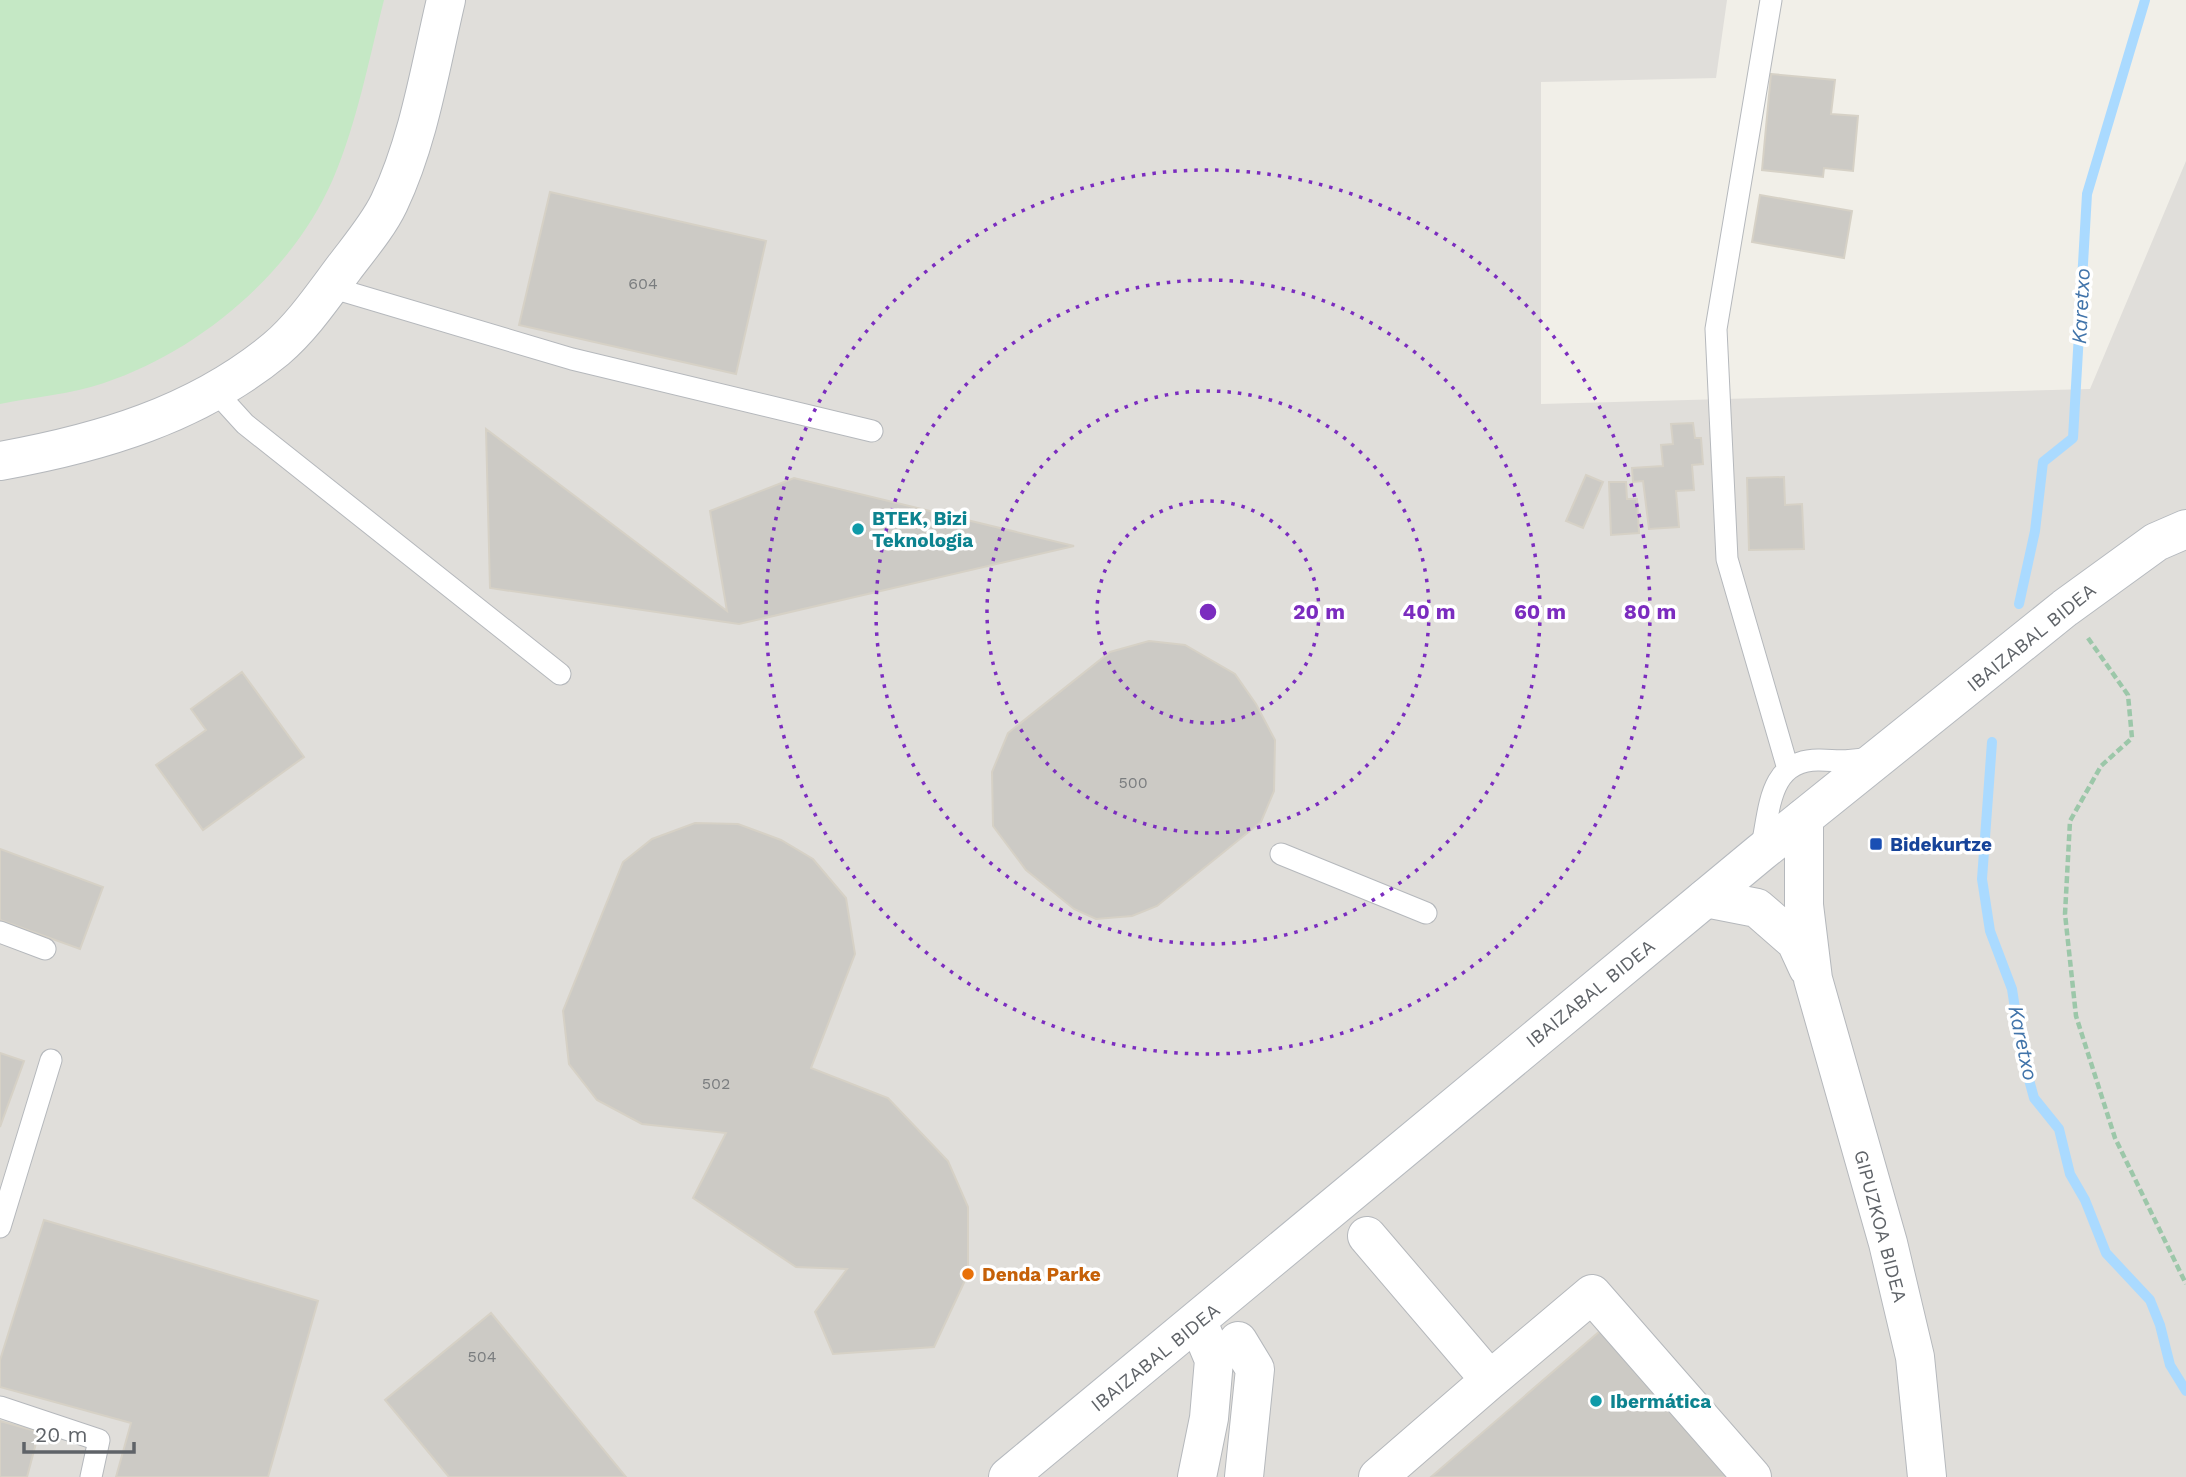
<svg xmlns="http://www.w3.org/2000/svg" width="2186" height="1477" font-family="'Work Sans',sans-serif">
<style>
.industrial{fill:#e0deda}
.green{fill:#c5e8c5}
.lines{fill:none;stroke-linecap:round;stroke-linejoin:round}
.stream{stroke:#aadaff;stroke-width:10}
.building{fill:#cccac5;stroke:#d6d1c6;stroke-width:2}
.lane-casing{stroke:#b5b8bc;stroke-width:23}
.street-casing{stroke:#b5b8bc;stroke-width:40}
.secondary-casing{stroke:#b6babf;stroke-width:40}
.path{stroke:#9cc7a9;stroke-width:4.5;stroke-dasharray:7 3.5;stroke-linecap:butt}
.lane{stroke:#fff;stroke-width:21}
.street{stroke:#fff;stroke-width:38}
.secondary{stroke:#fff;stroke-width:38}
.ring{fill:none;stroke:#7b2cbf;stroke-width:3.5;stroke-dasharray:3.5 7}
.culture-dot{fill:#0f9aa8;stroke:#fff;stroke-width:2.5}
.transit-dot{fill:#1a4fb4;stroke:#fff;stroke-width:2.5}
.food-dot{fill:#e8710a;stroke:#fff;stroke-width:2.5}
.labels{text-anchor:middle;stroke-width:7;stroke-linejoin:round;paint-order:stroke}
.number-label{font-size:16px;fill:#7a7d7f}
.culture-label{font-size:19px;font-weight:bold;fill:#0d838f;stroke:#fff;text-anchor:start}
.street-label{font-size:19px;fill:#5f6368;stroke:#fff}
.transit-label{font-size:19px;font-weight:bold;fill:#164399;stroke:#fff;text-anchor:start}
.food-label{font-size:19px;font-weight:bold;fill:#c56008;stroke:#fff;text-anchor:start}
.water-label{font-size:21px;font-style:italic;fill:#4174aa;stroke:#fff}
.centre{fill:#7b2cbf;stroke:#fff;stroke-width:3.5}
.ring-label{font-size:21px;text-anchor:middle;font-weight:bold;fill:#7b2cbf;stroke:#fff;stroke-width:7;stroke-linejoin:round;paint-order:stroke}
</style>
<rect width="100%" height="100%" fill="#f1efe8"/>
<!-- industrial -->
<path class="industrial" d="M0,0H1727L1716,78L1541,82V404L2090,389L2186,161V1477H0Z"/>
<!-- green -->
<path class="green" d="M0,0H384C369,59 357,123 333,179C293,272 200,351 104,383C72,394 34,397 0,404Z"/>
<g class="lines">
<!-- stream -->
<path class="stream" d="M2019,604L2035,531L2043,462L2073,438L2087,194L2145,0
M1992,742L1982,879L1990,931L2012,989L2022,1054L2034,1098L2059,1129L2070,1174L2085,1200L2106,1253L2150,1300L2160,1325L2170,1365L2186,1391"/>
</g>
<!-- building -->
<path class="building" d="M1771,74L1835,80L1831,114L1858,116L1853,171L1824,168L1823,177L1762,170Z
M550,192L766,241L736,374L519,325Z
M1760,195L1852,211L1844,258L1752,242Z
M1693,423L1695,438H1701L1703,464L1692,465L1694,490L1676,491L1679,527L1649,529L1643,481L1633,482L1632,468L1663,466L1661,445L1673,444L1671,424Z
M486,429L727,611L710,511L794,478L1074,546L739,624L490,588Z
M1586,475L1603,482L1583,528L1566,521Z
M1784,477L1785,505L1802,504L1804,549L1749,550L1747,478Z
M1609,482H1626L1627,499H1637L1639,533L1611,535Z
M1149,641L1185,645L1235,674L1256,704L1275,740L1274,791L1261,822L1157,906L1132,916L1096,919L1074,909L1026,870L993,826L992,772L1008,733L1110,652Z
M242,672L304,757L203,830L156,765L206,730L191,709Z
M695,823L738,824L781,840L813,859L846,898L855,954L811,1068L888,1098L948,1161L968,1207V1274L934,1347L833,1354L815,1312L847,1269L796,1267L693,1198L726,1133L642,1124L597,1100L569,1064L563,1011L623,862L652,839Z
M0,849L103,887L80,949L0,920Z
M0,1053L24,1061L0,1127Z
M44,1220L318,1301L268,1477H116L131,1423L0,1387V1360Z
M491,1313L626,1477H449L385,1400Z
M1607,1325L1740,1477H1431Z
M0,1421L39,1432L27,1477H0Z"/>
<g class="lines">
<defs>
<path id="lane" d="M1771,0L1716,329L1727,559L1788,769
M330,287L572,359L872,431
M215,391L245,424L560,674
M1761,850C1770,813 1767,760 1818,760C1837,761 1853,762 1872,757
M1281,854L1426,913
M0,932L45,949
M0,1227L51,1060
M0,1407L99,1440L91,1477"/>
<path id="street" d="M0,461C100,443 196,415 276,349C302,327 323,296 344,268C359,248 378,226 389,203C419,140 430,68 446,0
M1804,818V905L1813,979L1888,1243L1915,1357L1927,1477
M1706,898L1757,908L1796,942L1808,968
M1367,1236L1490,1380L1592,1294L1752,1477
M1238,1341L1255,1369L1244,1477
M1197,1477L1209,1418L1214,1360L1198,1322
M1378,1477L1490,1380"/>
<path id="secondary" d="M1008,1477L1760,853L2065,608L2156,542L2186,529"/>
</defs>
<!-- lane casing -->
<use href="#lane" class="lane-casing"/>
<!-- street casing -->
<use href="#street" class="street-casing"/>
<!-- secondary casing -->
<use href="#secondary" class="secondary-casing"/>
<!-- path -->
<path class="path" d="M2088,638L2128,695L2132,738L2101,766L2070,821L2065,914L2076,1016L2115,1138L2186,1284"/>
<!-- lane -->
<use href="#lane" class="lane"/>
<!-- street -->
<use href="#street" class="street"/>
<!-- secondary -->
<use href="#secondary" class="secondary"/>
</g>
<!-- distance rings -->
<g class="ring">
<circle cx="1208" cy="612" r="111"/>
<circle cx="1208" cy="612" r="221"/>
<circle cx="1208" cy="612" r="332"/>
<circle cx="1208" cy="612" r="442"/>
</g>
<!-- markers -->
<g class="culture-dot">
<circle cx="858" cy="529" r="7"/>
<circle cx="1596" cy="1401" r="7"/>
</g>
<rect class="transit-dot" x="1869" y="837" width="14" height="14" rx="3.5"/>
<circle class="food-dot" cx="968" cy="1274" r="7"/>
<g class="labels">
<!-- number labels -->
<g class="number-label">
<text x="643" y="289">604</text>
<text x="1133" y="788">500</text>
<text x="716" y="1089">502</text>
<text x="482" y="1362">504</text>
</g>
<!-- culture labels -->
<g class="culture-label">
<text x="872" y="525">BTEK, Bizi<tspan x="872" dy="22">Teknologia</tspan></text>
<text x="1610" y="1408">Ibermática</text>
</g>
<!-- street labels -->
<g class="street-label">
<text transform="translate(2031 637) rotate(-39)" y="7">IBAIZABAL BIDEA</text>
<text transform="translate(1590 993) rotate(-39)" y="7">IBAIZABAL BIDEA</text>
<text transform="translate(1881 1226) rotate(75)" y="7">GIPUZKOA BIDEA</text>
<text transform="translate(1155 1357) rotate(-39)" y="7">IBAIZABAL BIDEA</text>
</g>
<!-- transit labels -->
<g class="transit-label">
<text x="1890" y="851">Bidekurtze</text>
</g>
<!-- food labels -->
<g class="food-label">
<text x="982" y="1281">Denda Parke</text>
</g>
<!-- water labels -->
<g class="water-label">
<text transform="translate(2081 306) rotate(-87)" y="7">Karetxo</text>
<text transform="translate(2023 1043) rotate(78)" y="7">Karetxo</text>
</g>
</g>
<circle cx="1208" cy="612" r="10" class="centre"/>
<g class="ring-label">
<text x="1319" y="619">20 m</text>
<text x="1429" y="619">40 m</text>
<text x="1540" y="619">60 m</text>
<text x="1650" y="619">80 m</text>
</g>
<!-- scale -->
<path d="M24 1442v10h110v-10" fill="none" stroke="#5f6368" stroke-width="3.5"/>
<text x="35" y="1442" font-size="21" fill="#5f6368" stroke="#ffffff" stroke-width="5" paint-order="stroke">20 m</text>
</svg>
